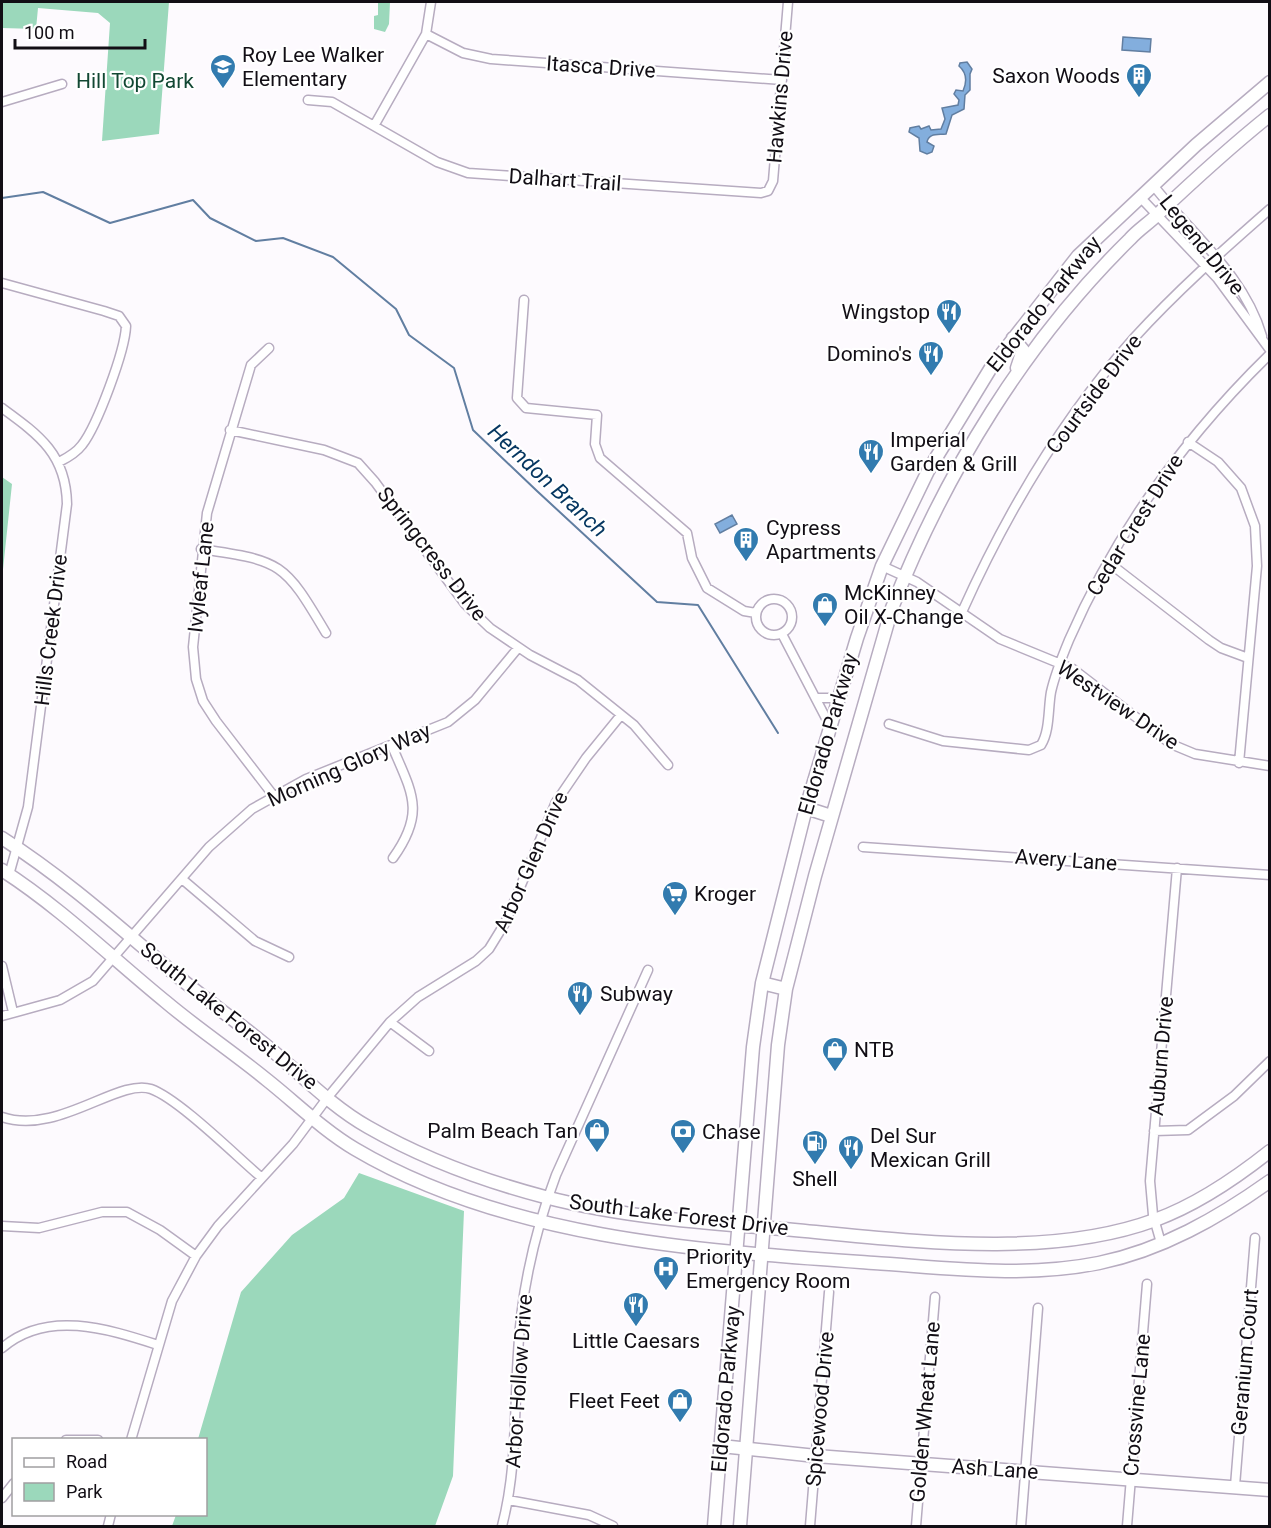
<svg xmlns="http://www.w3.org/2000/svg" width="1271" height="1528" font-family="Roboto,sans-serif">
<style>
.green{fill:#9bd8bb}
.water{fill:#83aedd;stroke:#617ea1;stroke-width:1.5}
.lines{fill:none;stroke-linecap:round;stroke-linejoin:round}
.stream{stroke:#617ea1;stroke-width:2}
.street-casing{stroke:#b7acc0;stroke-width:11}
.secondary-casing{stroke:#b7acc0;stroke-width:15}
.primary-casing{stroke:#b7acc0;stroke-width:15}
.street{stroke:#fff;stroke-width:8}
.secondary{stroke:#fff;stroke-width:12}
.primary{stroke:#fff;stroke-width:12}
.labels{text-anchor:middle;stroke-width:4.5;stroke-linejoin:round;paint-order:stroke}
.poi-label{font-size:21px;fill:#120e15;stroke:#fff;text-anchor:start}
.street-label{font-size:21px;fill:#120e15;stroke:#fff}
.park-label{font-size:21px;fill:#124833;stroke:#fff}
.water-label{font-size:22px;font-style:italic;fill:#063761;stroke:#fff}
</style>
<rect width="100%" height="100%" fill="#fdfafe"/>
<!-- green -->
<path class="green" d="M2,2H169L159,134L102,141L110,23L98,13L38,8L36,29L2,28Z
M378,2H390L389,24L385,32L374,29V16L378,15Z
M2,477L12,484L2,579Z
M359,1173L464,1211L453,1476L435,1526H172L176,1515L206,1514V1440L198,1439L241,1292L292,1235L344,1198Z"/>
<!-- water -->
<path class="water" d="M1123,37L1151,39L1150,52L1122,50Z
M967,62L972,69L970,74V90L965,95L964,109L952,115L946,134C937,135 929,133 927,142L934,146L932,152L927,154L920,151L919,138L909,132L910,128L919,126L921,129L929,126L931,130L941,129L945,119L942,108L958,105L959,100L954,94L956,90L963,91C967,82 967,73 959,66L960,63Z
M732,515L737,524L720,533L715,524Z"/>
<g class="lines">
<!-- stream -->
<path class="stream" d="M2,198L43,192L110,223L193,200L210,218L256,241L283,238L333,257L396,309L409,335L454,368L473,430L537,491L657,602L698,605L778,733"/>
<defs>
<path id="street" d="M426,34L463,53L491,59L782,80
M308,100L332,102L437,162L468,173L761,193L768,191L773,181L788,2
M2,102L62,84
M374,126L426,34L431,2
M1153,185C1191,234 1244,274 1262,336
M1140,197L1217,278L1270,350
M2,283L104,311L119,316L126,326C125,351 97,426 82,445C76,453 67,458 59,462
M524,300L517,398L526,408L597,415L595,444L600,458L687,533L692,558L707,588L744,611L756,613
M269,348L251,365L207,513L193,647L196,679L203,701L216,721L273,795
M2,408C39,435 66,454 67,504L28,807L9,875
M230,430L324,450L358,463L375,482L465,604L490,628L530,655L578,680L634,725L668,765
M1188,442L1218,462L1241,488L1255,526L1257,566L1239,763
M201,549C282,561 284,562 326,633
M1108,562L1209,640L1221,648L1248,658
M882,566L917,582L1000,639L1073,669L1171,744L1195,754L1270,766
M756 617a18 18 0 1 1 36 0a18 18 0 1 1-36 0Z
M962,612C1006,514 1062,419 1134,338C1176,292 1223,250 1270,209
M782,634L830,726
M817,698H838
M889,724L943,741L1029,750L1041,745C1050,731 1048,708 1051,692C1055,674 1062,657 1069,640C1116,532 1186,436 1270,354
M392,746C412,793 426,812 393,858
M863,847L1270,875
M182,879L255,941L289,957
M2,966L13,1012
M2,1016L60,1000L93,981L209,847L252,809L306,779L448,722L475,700L518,648
M390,1022L429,1051
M2,1117C57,1136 118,1078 151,1089C179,1099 237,1157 262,1178
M1154,1131L1188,1130L1234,1096L1270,1061
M2,1226L39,1228L102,1212H127L160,1230L196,1256
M1161,1243L1153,1215L1150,1181L1177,868
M2,1348C47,1309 108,1329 158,1345
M66,1440H98
M131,1440L172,1301L196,1256L218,1226L293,1144L328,1097L390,1022L418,997L476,961L489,949L505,923L556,802L586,758L621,715
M1235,1486L1255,1238
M2,1498L14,1483
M508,1500L589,1515L613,1526
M108,1526L111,1514
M502,1526C517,1469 514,1412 518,1353C521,1293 535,1231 556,1175L648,970
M810,1526L829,1292
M916,1526L935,1297
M1021,1526L1038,1308
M1127,1526L1147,1284"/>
<path id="secondary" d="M2,838C60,875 110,919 163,964C195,992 230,1016 263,1043C297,1070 329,1105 368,1127C422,1158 484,1181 545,1197C622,1217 704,1223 783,1229C899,1239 1044,1261 1155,1220C1196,1205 1236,1178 1270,1151
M2,870C61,908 112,958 166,1002C198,1029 234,1053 267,1080C296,1103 323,1130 355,1149C507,1239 702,1251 874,1263C949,1268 1025,1278 1099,1263C1162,1250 1218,1218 1270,1181
M721,1446L816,1456L1270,1490"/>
<path id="primary" d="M1013,338L1023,350L1017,368
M806,808L831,816
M762,983L786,989
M714,1526L753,1047L762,983L806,808L857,638L882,566L928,471L992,366L1078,256L1196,145L1270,82
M740,1526L778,1045L786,989L815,876L892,608C945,473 1026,341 1130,239C1138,230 1149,223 1157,215C1194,180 1230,147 1270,115"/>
</defs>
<!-- street casing -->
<use href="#street" class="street-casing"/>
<!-- secondary casing -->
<use href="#secondary" class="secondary-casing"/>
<!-- primary casing -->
<use href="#primary" class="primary-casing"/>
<!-- street -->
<use href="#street" class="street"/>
<!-- secondary -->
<use href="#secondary" class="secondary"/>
<!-- primary -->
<use href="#primary" class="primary"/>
</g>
<!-- icons -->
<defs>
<symbol id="school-pin" viewBox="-11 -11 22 30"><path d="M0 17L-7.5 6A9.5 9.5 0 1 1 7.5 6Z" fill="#327baf" stroke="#fff"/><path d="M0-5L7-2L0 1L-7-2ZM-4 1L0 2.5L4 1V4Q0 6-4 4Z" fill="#fff"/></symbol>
<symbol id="building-pin" viewBox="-11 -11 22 30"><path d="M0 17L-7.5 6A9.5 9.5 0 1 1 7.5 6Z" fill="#327baf" stroke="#fff"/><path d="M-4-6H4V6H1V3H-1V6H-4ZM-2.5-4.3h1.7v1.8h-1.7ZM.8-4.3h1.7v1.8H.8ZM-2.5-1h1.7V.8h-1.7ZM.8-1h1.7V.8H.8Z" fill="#fff"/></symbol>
<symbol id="restaurant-pin" viewBox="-11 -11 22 30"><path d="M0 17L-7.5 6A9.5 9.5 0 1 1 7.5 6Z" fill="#327baf" stroke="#fff"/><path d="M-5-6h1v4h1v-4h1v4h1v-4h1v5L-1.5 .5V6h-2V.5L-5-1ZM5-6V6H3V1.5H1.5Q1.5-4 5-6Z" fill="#fff"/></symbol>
<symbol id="shop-pin" viewBox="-11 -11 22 30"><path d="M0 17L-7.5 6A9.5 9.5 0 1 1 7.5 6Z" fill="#327baf" stroke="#fff"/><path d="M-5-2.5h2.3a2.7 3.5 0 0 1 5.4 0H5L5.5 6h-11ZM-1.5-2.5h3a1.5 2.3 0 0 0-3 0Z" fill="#fff"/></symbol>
<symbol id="supermarket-pin" viewBox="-11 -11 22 30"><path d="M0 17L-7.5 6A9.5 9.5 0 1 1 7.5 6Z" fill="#327baf" stroke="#fff"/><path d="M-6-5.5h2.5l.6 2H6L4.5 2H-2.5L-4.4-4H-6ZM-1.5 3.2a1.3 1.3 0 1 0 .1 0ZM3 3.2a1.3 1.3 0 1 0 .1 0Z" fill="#fff"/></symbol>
<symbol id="bank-pin" viewBox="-11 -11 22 30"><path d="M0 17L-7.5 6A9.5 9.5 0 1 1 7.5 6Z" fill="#327baf" stroke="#fff"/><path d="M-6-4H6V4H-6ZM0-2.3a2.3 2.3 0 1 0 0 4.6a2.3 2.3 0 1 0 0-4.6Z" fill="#fff"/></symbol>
<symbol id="fuel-pin" viewBox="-11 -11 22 30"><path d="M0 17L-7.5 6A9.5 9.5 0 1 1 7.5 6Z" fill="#327baf" stroke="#fff"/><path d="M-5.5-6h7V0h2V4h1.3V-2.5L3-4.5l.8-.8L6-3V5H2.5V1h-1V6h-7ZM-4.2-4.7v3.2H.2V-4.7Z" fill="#fff"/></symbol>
<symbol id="hospital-pin" viewBox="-11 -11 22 30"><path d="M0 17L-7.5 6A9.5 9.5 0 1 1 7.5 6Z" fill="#327baf" stroke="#fff"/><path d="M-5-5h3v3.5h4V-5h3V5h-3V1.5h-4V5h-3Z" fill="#fff"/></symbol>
</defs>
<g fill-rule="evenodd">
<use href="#school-pin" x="208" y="52" width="30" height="40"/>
<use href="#building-pin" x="1124" y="61" width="30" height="40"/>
<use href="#restaurant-pin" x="934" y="297" width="30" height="40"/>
<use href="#restaurant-pin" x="916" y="339" width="30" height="40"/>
<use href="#restaurant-pin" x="856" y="437" width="30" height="40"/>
<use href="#building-pin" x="731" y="525" width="30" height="40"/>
<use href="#shop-pin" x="810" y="590" width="30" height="40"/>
<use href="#supermarket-pin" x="660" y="879" width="30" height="40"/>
<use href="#restaurant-pin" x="565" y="979" width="30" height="40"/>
<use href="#shop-pin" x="820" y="1035" width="30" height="40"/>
<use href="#shop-pin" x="582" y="1116" width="30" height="40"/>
<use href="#bank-pin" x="668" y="1117" width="30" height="40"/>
<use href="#fuel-pin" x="800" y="1128" width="30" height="40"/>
<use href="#restaurant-pin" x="836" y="1133" width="30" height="40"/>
<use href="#hospital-pin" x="651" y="1254" width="30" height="40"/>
<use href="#restaurant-pin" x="621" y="1290" width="30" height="40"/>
<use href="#shop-pin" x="665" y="1386" width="30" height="40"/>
</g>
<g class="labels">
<!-- poi labels -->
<g class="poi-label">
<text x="242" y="62">Roy Lee Walker<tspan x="242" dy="24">Elementary</tspan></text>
<text x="1120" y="83" text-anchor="end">Saxon Woods</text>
<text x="930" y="319" text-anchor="end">Wingstop</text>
<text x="912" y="361" text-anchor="end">Domino's</text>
<text x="890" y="447">Imperial<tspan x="890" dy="24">Garden &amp; Grill</tspan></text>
<text x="766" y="535">Cypress<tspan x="766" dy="24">Apartments</tspan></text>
<text x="844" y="600">McKinney<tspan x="844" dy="24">Oil X-Change</tspan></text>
<text x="694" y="901">Kroger</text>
<text x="600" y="1001">Subway</text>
<text x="854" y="1057">NTB</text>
<text x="578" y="1138" text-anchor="end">Palm Beach Tan</text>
<text x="702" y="1139">Chase</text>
<text x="870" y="1143">Del Sur<tspan x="870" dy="24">Mexican Grill</tspan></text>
<text x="815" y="1186" text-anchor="middle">Shell</text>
<text x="686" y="1264">Priority<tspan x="686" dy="24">Emergency Room</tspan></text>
<text x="636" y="1348" text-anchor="middle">Little Caesars</text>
<text x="660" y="1408" text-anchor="end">Fleet Feet</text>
</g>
<!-- street labels -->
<g class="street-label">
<text transform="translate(601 67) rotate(4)" y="7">Itasca Drive</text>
<text transform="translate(780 97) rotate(-85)" y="7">Hawkins Drive</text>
<text transform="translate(565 180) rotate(4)" y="7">Dalhart Trail</text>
<text transform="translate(1202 245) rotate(51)" y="7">Legend Drive</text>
<text transform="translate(1044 304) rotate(-51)" y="7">Eldorado Parkway</text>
<text transform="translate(1094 394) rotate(-53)" y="7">Courtside Drive</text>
<text transform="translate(1135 525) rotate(-58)" y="7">Cedar Crest Drive</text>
<text transform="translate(432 554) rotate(52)" y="7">Springcress Drive</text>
<text transform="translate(201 577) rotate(-84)" y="7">Ivyleaf Lane</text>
<text transform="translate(51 630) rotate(-83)" y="7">Hills Creek Drive</text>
<text transform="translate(1118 705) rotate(34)" y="7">Westview Drive</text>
<text transform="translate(828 734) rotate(-74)" y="7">Eldorado Parkway</text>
<text transform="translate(349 765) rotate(-24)" y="7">Morning Glory Way</text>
<text transform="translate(1066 860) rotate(4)" y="7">Avery Lane</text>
<text transform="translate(531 862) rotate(-66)" y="7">Arbor Glen Drive</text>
<text transform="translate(229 1016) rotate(39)" y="7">South Lake Forest Drive</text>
<text transform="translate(1161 1056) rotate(-85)" y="7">Auburn Drive</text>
<text transform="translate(679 1215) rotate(7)" y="7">South Lake Forest Drive</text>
<text transform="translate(1245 1362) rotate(-85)" y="7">Geranium Court</text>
<text transform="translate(519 1381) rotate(-86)" y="7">Arbor Hollow Drive</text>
<text transform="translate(726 1389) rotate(-85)" y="7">Eldorado Parkway</text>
<text transform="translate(1137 1405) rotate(-85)" y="7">Crossvine Lane</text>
<text transform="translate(820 1409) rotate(-85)" y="7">Spicewood Drive</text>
<text transform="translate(925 1412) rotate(-85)" y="7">Golden Wheat Lane</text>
<text transform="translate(995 1469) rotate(4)" y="7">Ash Lane</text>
</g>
<!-- park labels -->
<g class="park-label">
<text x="135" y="88">Hill Top Park</text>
</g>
<!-- water labels -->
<g class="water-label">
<text transform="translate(548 480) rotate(43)" y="8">Herndon Branch</text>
</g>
</g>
<!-- border -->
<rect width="1271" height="1528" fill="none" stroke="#120e15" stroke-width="6"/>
<!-- legend -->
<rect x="12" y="1438" width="195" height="78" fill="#ffffff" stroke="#a09fa1" stroke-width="1.5"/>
<rect x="24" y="1458" width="30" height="9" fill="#ffffff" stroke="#a09fa1" stroke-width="1.5"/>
<text x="66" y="1468" font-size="18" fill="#120e15">Road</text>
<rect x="24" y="1483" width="30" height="18" fill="#9bd8bb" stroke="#a09fa1" stroke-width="1.5"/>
<text x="66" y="1498" font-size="18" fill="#120e15">Park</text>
<!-- scale -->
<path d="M15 39v9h130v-9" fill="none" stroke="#120e15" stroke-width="3"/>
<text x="24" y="39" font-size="18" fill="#120e15" stroke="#ffffff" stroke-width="4.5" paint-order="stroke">100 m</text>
</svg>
